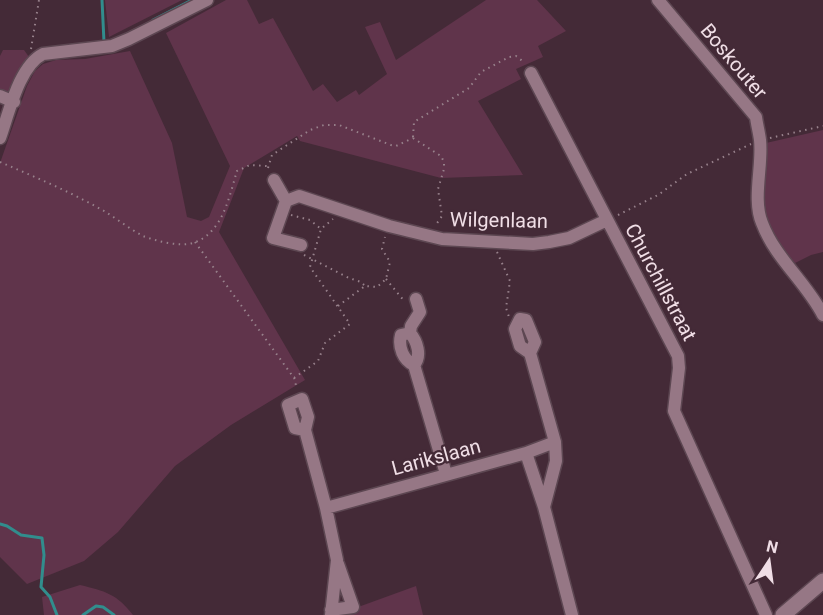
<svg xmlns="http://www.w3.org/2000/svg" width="823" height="615" font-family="Roboto,sans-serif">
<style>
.green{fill:#60344b}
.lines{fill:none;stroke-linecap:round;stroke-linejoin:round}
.stream{stroke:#318d8d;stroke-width:3}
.minor-casing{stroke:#5d4752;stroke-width:15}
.tertiary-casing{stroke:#5d4752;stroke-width:18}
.path{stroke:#98828c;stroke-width:2;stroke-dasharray:1.5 4.5;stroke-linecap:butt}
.minor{stroke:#967785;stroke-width:12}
.tertiary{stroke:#967785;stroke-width:15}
.labels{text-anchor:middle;stroke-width:4.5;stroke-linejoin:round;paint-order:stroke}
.street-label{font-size:20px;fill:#f0dee6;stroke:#442a37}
</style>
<rect width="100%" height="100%" fill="#442a37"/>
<!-- green -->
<path class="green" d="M105,0H182L109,37Z
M226,0H247L259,24L273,18L313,91L323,84L337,102L356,90L359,95L387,74L365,27L380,22L396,60L486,0H537L566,31L538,46L543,57L516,69L521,79L478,101L523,175L441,178L300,141L297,136L244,168L219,232L305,380L231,425L175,466L118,532L84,561L27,584L0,557V163L27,86L35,71L43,64L56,60L85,59L130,51L172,143L187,217L201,221L209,217L230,166L166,33Z
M3,50H24L29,57L10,94L0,91V56Z
M823,130V252L811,255L795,263C790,257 784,252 779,246C757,217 764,177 766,143Z
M80,585C105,591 117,594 133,615H44L42,597Z
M416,586L423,615H339V614Z"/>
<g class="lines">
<!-- stream -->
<path class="stream" d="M102,0L104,42
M153,20L192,0
M0,524L7,526L21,535L42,538L44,555L41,587L50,597L57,615
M83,615L96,606L103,607L114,615"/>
<defs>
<path id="minor" d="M658,0L756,117C757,125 759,132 760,140C763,165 752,199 762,223C775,258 806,282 823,315
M531,73L678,356L679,368L674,411L766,615
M0,96L14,102
M0,138C9,113 19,66 43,54L112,46L129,39L207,0
M274,180L286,201
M301,245L273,238L286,201L299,196L389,226L442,239L533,244L549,242L569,238L607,220
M410,333L411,326L420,312L416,299
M530,353L520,346L515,329L520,319L526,320L535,342L530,353L555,442L556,461L544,507
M414,365C403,360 398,347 401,335L410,333C417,341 422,356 414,365L446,474
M305,430L295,428L288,405L302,399L308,417L305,430L326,508L337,560L331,615
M526,453L544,507L572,615
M326,508L526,453L555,442
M331,610L353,607L338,564"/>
<path id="tertiary" d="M783,615L823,581"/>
</defs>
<!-- minor casing -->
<use href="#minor" class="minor-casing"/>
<!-- tertiary casing -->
<use href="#tertiary" class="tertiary-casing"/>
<!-- path -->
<path class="path" d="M31,49L39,0
M413,137L414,122L469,88L481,72L509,57L516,56L525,63
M413,138L441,156L444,162V169L438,189L442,216L435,226
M770,138L823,126
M0,162C35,177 71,192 104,211C117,219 130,229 143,236C156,241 179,247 193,243C223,233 229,197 237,171L250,165L267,166
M268,168L272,155L310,130L324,125H339L391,145L396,146L413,138
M291,215L310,220L321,229
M618,215L658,195L687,174L751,144
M195,242L294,378L296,382L295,389
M497,252L510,281L506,308L509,317
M304,255L349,278L361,282L365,286
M386,279L405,302
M338,306L365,286L377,287L386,279L390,262L382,249L385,237
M294,378L318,361L325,343L350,324L310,267L321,229L333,219"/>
<!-- minor -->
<use href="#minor" class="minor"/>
<!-- tertiary -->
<use href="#tertiary" class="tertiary"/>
</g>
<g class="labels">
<!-- street labels -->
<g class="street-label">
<text transform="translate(734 61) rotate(50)" y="7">Boskouter</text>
<text transform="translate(499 220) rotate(1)" y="7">Wilgenlaan</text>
<text transform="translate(661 282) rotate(62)" y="7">Churchillstraat</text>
<text transform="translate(436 457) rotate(-15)" y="7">Larikslaan</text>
</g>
</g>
<!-- north arrow -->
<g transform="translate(769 561) rotate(13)" stroke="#442a37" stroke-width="4.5" paint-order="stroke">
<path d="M0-4.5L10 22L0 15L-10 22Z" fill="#f0dee6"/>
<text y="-9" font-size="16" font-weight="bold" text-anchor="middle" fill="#f0dee6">N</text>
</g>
</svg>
